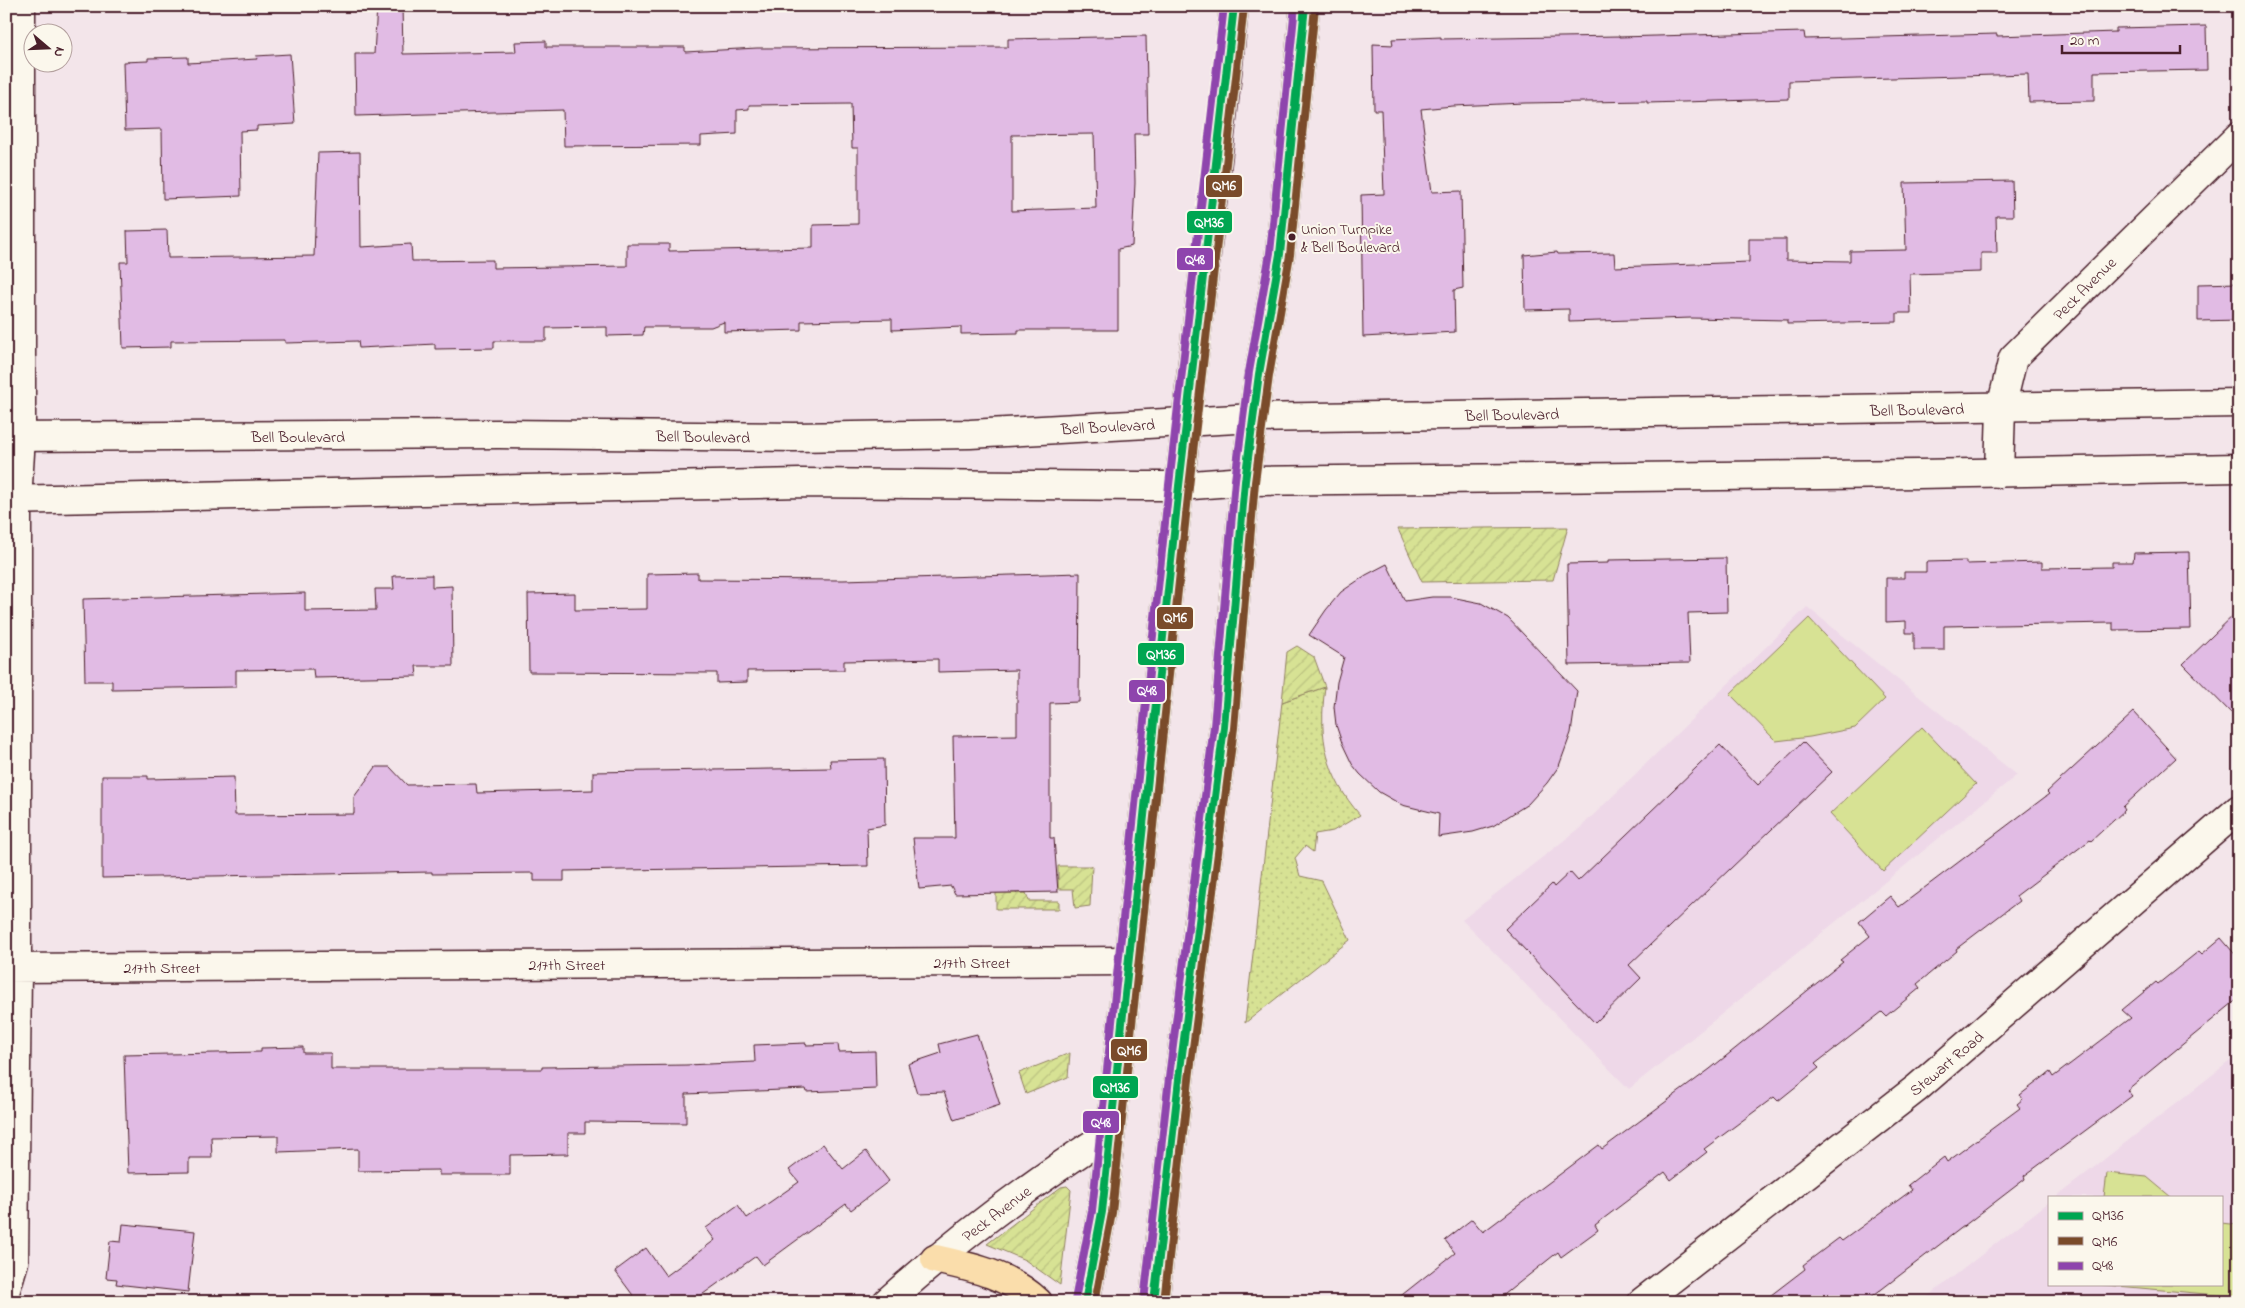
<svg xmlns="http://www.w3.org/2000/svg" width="2245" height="1308" font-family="'Indie Flower',sans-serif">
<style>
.built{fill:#eed8e8}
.grass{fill:url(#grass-dots);stroke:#908060}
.garden{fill:url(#garden-furrows);stroke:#908060}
.pitch{fill:#d7e294;stroke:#908060}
.building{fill:#e1bbe4;stroke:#4a1f2b;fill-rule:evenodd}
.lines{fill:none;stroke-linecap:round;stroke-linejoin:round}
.street-casing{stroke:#4a1f2b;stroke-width:31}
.secondary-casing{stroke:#4a1f2b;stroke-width:31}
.primary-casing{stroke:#4a1f2b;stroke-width:31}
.street{stroke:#fbf7ec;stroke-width:28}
.secondary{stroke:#fbf7ec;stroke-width:28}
.primary{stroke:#faddab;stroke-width:28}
.bus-1-casing{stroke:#fbf7ec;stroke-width:11}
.bus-2-casing{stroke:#fbf7ec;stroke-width:11}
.bus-3-casing{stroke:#fbf7ec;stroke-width:11}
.bus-1{stroke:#00a651;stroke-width:8}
.bus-2{stroke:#7a4b2a;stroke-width:8}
.bus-3{stroke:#8e44ad;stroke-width:8}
.bus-dot{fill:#4a1f2b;stroke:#fbf7ec;stroke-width:2}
.labels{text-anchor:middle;stroke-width:4;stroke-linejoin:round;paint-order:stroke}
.bus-label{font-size:15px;fill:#4a1f2b;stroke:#fbf7ec;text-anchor:start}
.street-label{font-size:16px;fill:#4a1f2b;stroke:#fbf7ec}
.line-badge{stroke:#fbf7ec;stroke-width:2}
.badge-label{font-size:14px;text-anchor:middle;font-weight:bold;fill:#fff}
</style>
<defs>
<pattern id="grass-dots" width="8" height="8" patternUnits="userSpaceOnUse" patternTransform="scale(1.25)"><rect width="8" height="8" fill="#d7e294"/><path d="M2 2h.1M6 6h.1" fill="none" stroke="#bac180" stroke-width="1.8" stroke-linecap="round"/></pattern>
<pattern id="garden-furrows" width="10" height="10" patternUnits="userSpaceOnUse" patternTransform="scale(1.25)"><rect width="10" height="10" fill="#d7e294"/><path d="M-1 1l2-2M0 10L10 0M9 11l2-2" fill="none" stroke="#bac180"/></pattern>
</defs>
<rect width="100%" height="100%" fill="#f3e5ea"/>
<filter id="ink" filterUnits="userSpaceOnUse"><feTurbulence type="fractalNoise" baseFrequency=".02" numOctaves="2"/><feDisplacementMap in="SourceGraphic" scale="10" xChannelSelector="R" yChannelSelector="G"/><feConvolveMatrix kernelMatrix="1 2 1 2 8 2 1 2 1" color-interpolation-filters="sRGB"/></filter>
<g filter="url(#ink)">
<!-- built -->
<path class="built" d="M1807,607L2017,775L1629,1089L1462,920L1580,828Z
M2239,1054V1302H1921L2049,1202V1284H2221V1197H2056Z"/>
<!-- grass -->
<path class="grass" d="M1325,687C1318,737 1326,776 1360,815L1333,831L1315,834L1313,852L1305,846L1295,858L1300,876L1322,881L1350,940L1245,1023L1282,702Z"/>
<!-- garden -->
<path class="garden" d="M1568,527L1553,580L1422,582L1398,529Z
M1297,646L1314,657L1325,687L1282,702L1287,652Z
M1058,866H1092L1090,906L1075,908L1073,889H1058Z
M996,893H1026L1029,901H1059V909H996Z
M1070,1053L1068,1077L1026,1094L1019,1073Z
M1067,1186L1071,1190L1060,1285L1025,1260L987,1244L1061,1187Z"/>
<!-- pitch -->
<path class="pitch" d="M1809,618L1885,699L1855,728L1810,737L1776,741L1730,694Z
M1922,727L1976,784L1883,871L1830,814Z
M2107,1173L2147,1177L2171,1197H2104Z
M2221,1223L2239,1225V1297L2096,1284H2221Z"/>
<!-- building -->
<path class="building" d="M377,6H402L403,54L516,52L515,42L546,41V47H685V52L757,48L1008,47V39L1146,36L1148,134H1134L1135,183L1132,246L1118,249V330H1018V333L961,334V327L892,330V319L801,321V330L724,332V322L711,327H644L643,335L607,336V327L546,328V341H494V348L435,349V344L359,348L358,341L285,343V340L171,341V347L123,348L120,262H128L127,231L167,230L168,258L314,256L318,153L360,152L361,247L411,244L412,261L493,260V268L627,266V244H669V251L813,248V225L858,224V148H852L851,104L749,105V109L737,110V134L701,136V145L564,146L563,110L356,116L355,54H374ZM1094,134L1096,208L1012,211V135Z
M2206,26L2207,70L2094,72V101L2029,102L2028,74L1789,81V99L1647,103V101L1525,103L1453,106L1421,109L1432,192L1461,191L1463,288L1454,290L1455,332L1363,337L1361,195L1384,194L1381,110H1374L1373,44L1393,45L1392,39L1441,37V39L1619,36V37L1804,32L1805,39L1997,34V36L2116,32V28Z
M290,54L295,124L257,126V130L240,131L241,196L163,199L162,129L125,130L123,62L148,61V58L188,57V63L257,59L256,56Z
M2012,181L2013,216H1996L1997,253H1981V272L1910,274L1911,313H1897V322L1787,324V320L1691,318L1569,322V309L1525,310L1524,255L1557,252L1558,254L1614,253L1615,267L1749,262V239H1786V260L1850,261V251L1906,250L1904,183Z
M2239,283V320L2198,321V284Z
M2189,552L2191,629L2113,630V623L1944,626V650H1914V633H1906V621L1886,622V578H1904V572H1926V562L1966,561V564L2042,562V568L2112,567V562H2133L2134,553Z
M1726,558L1727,612L1688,613L1690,663L1569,665L1567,564L1608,563V560Z
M1387,564L1405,601L1432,597H1451L1481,603L1508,618L1577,691L1571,733L1559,766L1547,783L1528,804L1493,826L1473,832L1438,837L1439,814L1402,805L1379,792L1360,774L1352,764L1342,743L1336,725L1334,707L1337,682L1344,657L1309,635L1326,610L1341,592L1366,575Z
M698,573V579L843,580L1080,573L1079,702L1050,703V838H1054L1058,892L955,894L951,886L919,889L913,838H955L953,736L1017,735V670L938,672V659L844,661V670L747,671V682L717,683V673L529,672L528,594L575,593V610L647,609V574Z
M432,575V587L452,586L453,666H416L417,676L314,678L313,669L236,670V687L112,689V681H85L83,599L305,593V611L376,610L375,589H394L393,576Z
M2239,610V721L2183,664Z
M2134,712L2176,758L2123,807L2125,810L2091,841L2090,840L2016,896L2019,901L1956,949L1957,951L1917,984L1920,988L1886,1016L1882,1012L1815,1064L1819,1068L1778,1101L1774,1097L1704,1149L1707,1152L1671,1180L1665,1172L1595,1225L1598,1230L1561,1257L1558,1252L1495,1302H1393L1455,1253L1445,1240L1472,1219L1483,1232L1599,1145L1602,1149L1710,1069L1843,962L1840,960L1870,936L1859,922L1890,896L1899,907L2049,794L2047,792Z
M1803,742L1832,772L1629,965L1641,978L1595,1023L1505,929L1552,884L1554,887L1570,872L1578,881L1720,745L1758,785Z
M884,759L885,825L867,828L868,866L564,871V881H534V873L432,874V872L102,878V776H148V779L234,777L235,815L354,814V797L376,767H390L407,785L476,784L477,793L593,790V772L831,768L830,760Z
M2221,938L2239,959V998L2127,1090L2132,1096L2024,1176L2025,1179L1865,1302H1762L1805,1269L1803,1265L1839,1238L1842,1241L1912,1190L1908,1185L1944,1157L1947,1162L2020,1108L2017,1104L2023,1099L2020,1095L2050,1072L2053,1077L2131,1018L2122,1010L2156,982L2158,984L2199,951L2202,954Z
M977,1034L1000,1105L954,1120L944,1092L917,1093L908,1064L941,1053L939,1044Z
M806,1043V1045L838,1044L839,1052L875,1051L876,1089L807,1092L806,1089L686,1094V1123L585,1122V1133H568V1154L510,1155V1175H439V1170L358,1171V1149L278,1152V1136L211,1137L212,1158H189V1172L128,1173L124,1055L261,1052V1048L303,1047V1053H331V1069H542V1067L686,1065L755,1062L754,1045Z
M823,1144L843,1169L866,1151L889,1181L851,1210L846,1204L763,1265L756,1256L692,1302H631L635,1298L615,1271L646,1248L666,1276L715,1240L706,1228L738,1205L747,1218L799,1182L789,1170Z
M123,1224L195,1231L188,1292L116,1284L117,1279L106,1278L110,1241L121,1242Z"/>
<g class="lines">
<defs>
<path id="street" d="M1999,473L2001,408L2013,358L2239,136
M6,968L1128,961
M6,1289L14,1262L17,968V500L21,437V6
M887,1302C957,1239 1032,1183 1110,1133
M1642,1302L1917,1088L2239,809"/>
<path id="secondary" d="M6,437L499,434L794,437L970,434L1254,418L2239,403
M6,500L801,483L1139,486H1179L1245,481L1918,474L2239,468"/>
<path id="primary" d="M935,1259C971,1267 1010,1275 1038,1302
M1085,1302L1102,1212L1179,486C1185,439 1189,393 1195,346C1208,233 1223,120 1234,6
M1154,1302L1180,1070L1224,727L1245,481L1259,374L1280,254L1305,6"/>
</defs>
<!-- street casing -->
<use href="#street" class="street-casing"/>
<!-- secondary casing -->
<use href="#secondary" class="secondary-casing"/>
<!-- primary casing -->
<use href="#primary" class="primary-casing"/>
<!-- street -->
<use href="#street" class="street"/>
<!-- secondary -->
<use href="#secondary" class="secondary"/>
<!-- primary -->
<use href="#primary" class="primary"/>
<defs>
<path id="bus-1" d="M1085,1302L1102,1212L1179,486L1234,6
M1154,1302L1180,1070L1224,727L1245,481L1259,374L1280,254L1305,6"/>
<path id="bus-2" d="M1095,1302L1112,1213L1189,487L1244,7
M1164,1302L1190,1071L1234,728L1255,482L1269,376L1290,255L1315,7"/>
<path id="bus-3" d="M1075,1300L1092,1211L1169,485L1224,6
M1144,1301L1170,1069L1214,726L1235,480L1249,372L1270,253L1295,6"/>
</defs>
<!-- bus-1 casing -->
<use href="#bus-1" class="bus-1-casing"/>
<!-- bus-2 casing -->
<use href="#bus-2" class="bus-2-casing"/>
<!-- bus-3 casing -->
<use href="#bus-3" class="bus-3-casing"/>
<!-- bus-1 -->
<use href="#bus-1" class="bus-1"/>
<!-- bus-2 -->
<use href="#bus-2" class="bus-2"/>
<!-- bus-3 -->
<use href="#bus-3" class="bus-3"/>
</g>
</g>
<!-- markers -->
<circle class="bus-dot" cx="1292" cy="237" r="4.5"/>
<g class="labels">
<!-- bus labels -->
<g class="bus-label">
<text x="1301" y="234">Union Turnpike<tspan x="1301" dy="18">&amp; Bell Boulevard</tspan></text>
</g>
<!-- street labels -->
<g class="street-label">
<text transform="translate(2084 288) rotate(-45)" y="6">Peck Avenue</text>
<text transform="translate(1917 409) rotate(-1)" y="6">Bell Boulevard</text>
<text transform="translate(1512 414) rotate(-1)" y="6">Bell Boulevard</text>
<text transform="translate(1108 426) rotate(-3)" y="6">Bell Boulevard</text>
<text x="298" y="442">Bell Boulevard</text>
<text transform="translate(703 436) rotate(1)" y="6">Bell Boulevard</text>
<text x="972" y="968">217th Street</text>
<text x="567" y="970">217th Street</text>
<text x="162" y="973">217th Street</text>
<text transform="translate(1946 1063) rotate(-40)" y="6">Stewart Road</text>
<text transform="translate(996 1213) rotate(-37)" y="6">Peck Avenue</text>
</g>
</g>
<g class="line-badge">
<rect x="1205" y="174" width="38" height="24" rx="5" fill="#7a4b2a"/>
<rect x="1186" y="210" width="47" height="24" rx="5" fill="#00a651"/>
<rect x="1176" y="247" width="38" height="24" rx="5" fill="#8e44ad"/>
<rect x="1156" y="606" width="38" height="24" rx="5" fill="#7a4b2a"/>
<rect x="1137" y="642" width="48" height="24" rx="5" fill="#00a651"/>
<rect x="1128" y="679" width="38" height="24" rx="5" fill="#8e44ad"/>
<rect x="1110" y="1038" width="38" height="24" rx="5" fill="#7a4b2a"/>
<rect x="1092" y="1075" width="47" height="24" rx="5" fill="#00a651"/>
<rect x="1082" y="1110" width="38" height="24" rx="5" fill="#8e44ad"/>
</g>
<g class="badge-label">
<text x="1224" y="190">QM6</text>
<text x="1209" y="227">QM36</text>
<text x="1195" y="264">Q48</text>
<text x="1175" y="622">QM6</text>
<text x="1161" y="659">QM36</text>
<text x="1147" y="695">Q48</text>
<text x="1129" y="1055">QM6</text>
<text x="1115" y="1092">QM36</text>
<text x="1101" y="1127">Q48</text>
</g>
<!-- margin -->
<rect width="2245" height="1308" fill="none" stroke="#fbf7ec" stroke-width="25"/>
<rect x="12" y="12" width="2220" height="1283" fill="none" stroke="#4a1f2b" stroke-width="2" filter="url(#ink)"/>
<!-- legend -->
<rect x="2048" y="1196" width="175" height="90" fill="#fbf7ec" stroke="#b4a19f"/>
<rect x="2058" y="1212" width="25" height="8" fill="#00a651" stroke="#b4a19f"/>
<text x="2092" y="1220" font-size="15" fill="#4a1f2b">QM36</text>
<rect x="2058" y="1237" width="25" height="8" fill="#7a4b2a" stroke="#b4a19f"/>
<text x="2092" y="1246" font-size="15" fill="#4a1f2b">QM6</text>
<rect x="2058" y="1262" width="25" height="8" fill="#8e44ad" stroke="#b4a19f"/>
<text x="2092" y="1270" font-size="15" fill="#4a1f2b">Q48</text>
<!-- north arrow -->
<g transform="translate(48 48) rotate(109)"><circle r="24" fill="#fbf7ec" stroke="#b4a19f"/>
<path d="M0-4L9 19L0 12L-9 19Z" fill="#4a1f2b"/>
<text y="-8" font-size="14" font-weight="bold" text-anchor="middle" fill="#4a1f2b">N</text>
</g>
<!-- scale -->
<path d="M2062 45v8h118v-8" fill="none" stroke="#4a1f2b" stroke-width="2.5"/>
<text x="2070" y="45" font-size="15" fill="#4a1f2b" stroke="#fbf7ec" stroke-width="4" paint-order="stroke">20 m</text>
</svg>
